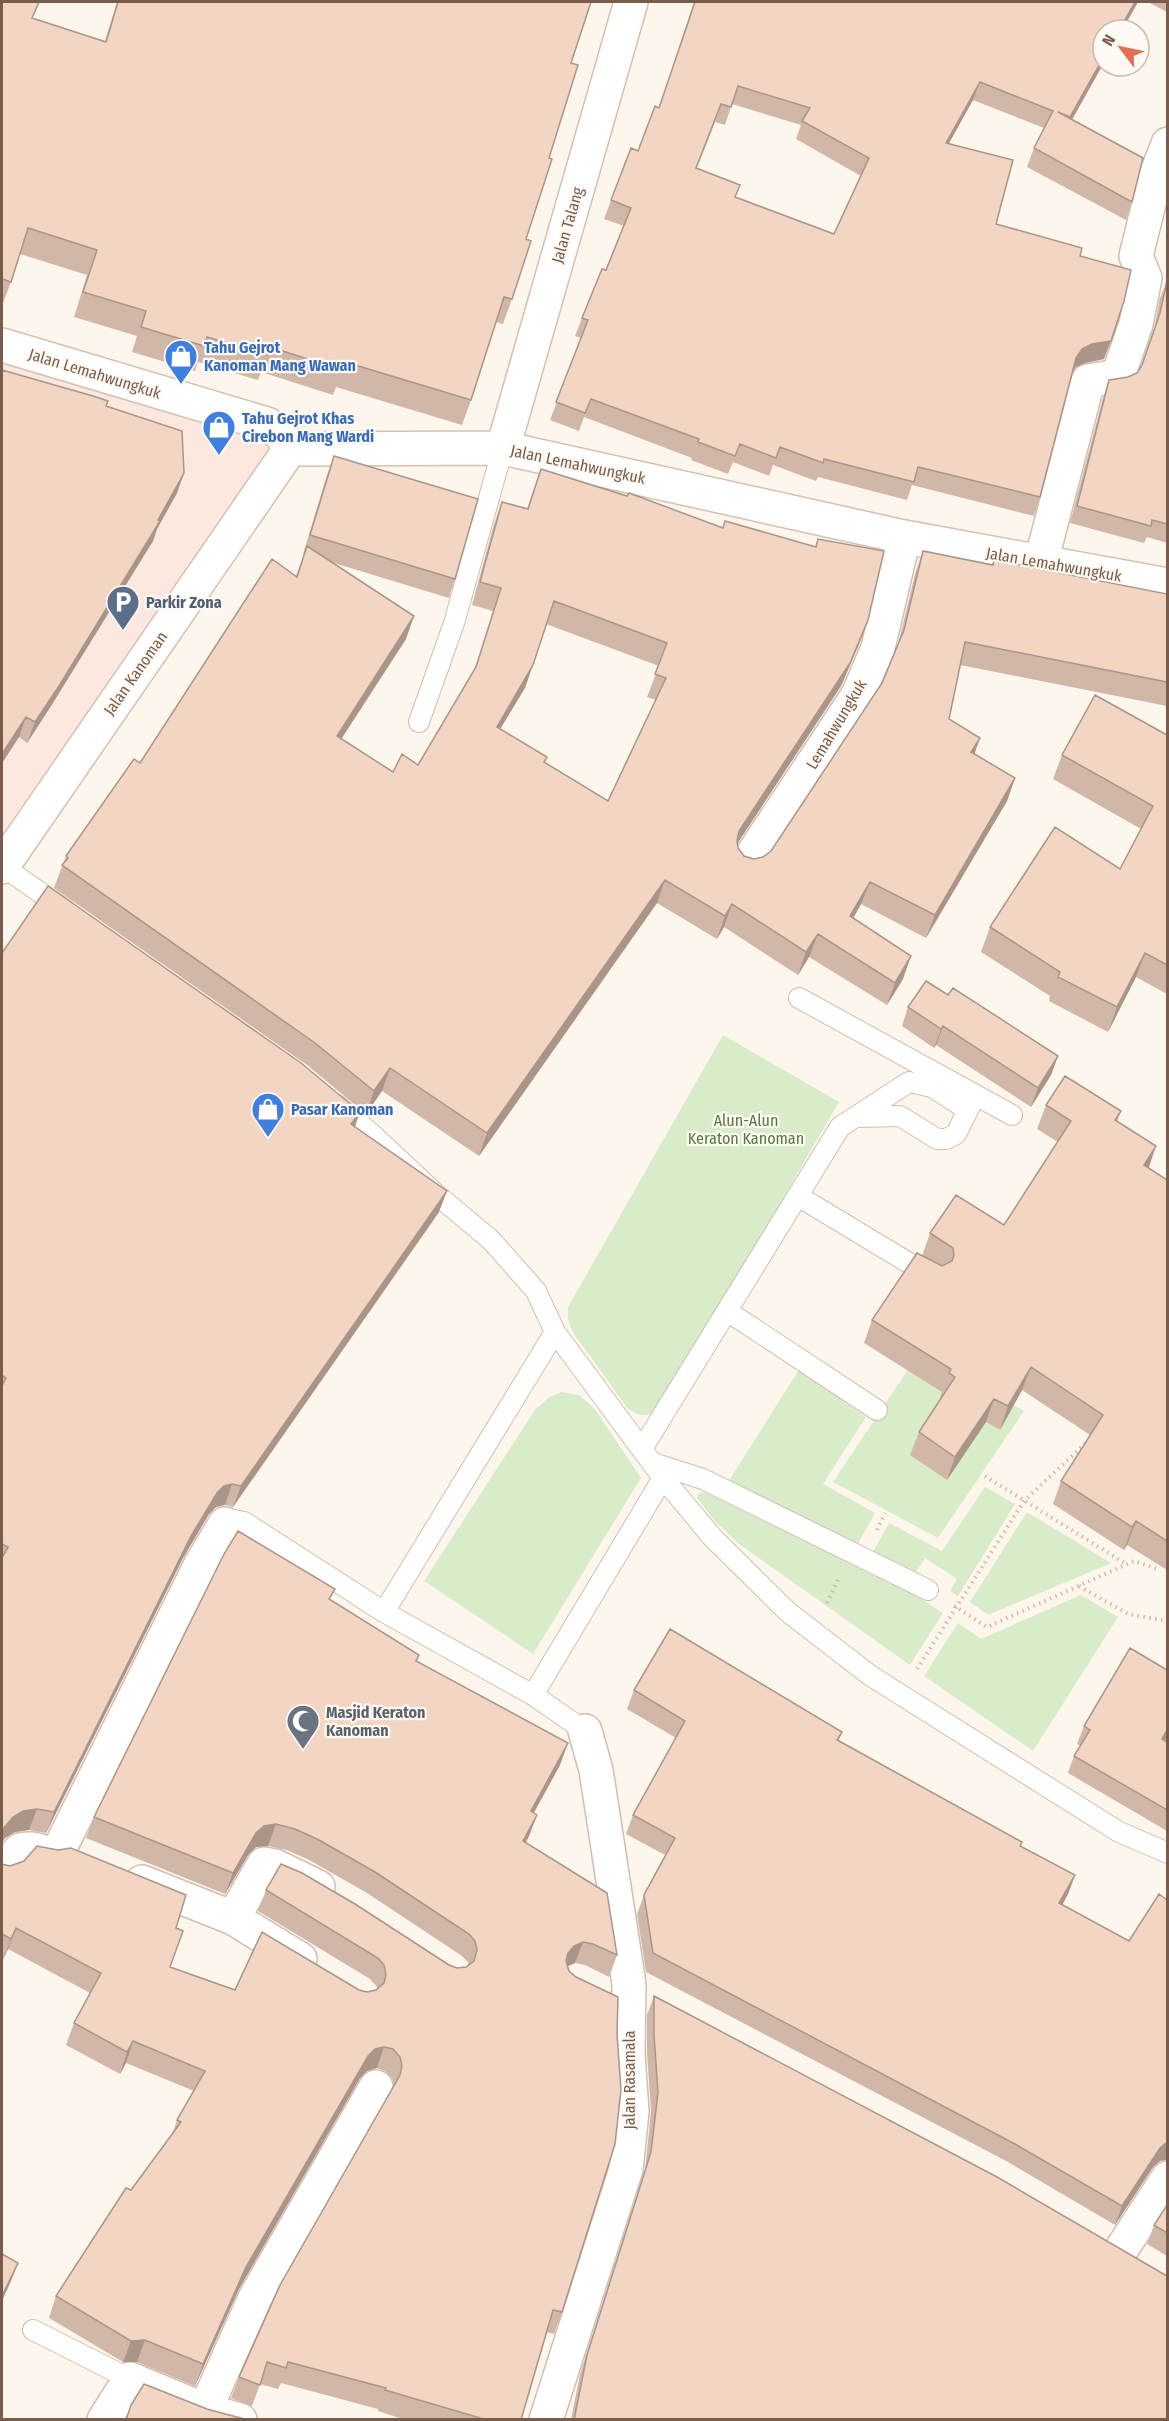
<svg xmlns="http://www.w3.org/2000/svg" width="1169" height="2421" font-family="'Fira Sans Condensed',sans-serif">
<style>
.commercial{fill:#fde8e0}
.green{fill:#d8ecc9}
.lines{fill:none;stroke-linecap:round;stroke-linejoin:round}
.lane-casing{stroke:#d1beb0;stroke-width:22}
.street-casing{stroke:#d1beb0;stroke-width:36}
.secondary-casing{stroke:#d6c0b0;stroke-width:36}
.path{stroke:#d9b8a5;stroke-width:4;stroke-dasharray:1.5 4.5;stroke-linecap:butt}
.lane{stroke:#fff;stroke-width:20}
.street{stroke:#fff;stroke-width:33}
.secondary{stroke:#fff;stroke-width:33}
.wall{fill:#d1b7a8;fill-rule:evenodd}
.shaded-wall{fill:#aa9588}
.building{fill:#f3d5c3;stroke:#aa9588;stroke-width:1.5;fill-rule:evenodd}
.labels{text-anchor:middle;stroke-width:4.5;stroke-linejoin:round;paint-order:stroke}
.street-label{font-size:16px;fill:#7a5c4d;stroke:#fffaf3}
.shop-label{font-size:16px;font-weight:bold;fill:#366cbe;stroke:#fffaf3;text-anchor:start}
.service-label{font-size:16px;font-weight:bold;fill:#4e5e75;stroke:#fffaf3;text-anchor:start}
.park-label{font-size:16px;fill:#537a41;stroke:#fffaf3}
.worship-label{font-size:16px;font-weight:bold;fill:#5b616d;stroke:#fffaf3;text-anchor:start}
</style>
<rect width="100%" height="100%" fill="#fdf6ec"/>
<!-- commercial -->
<path class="commercial" d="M2,349L265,427L284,447L2,858Z"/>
<!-- green -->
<path class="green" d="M723,1035L839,1102L661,1408C650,1417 640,1417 628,1409L572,1331L568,1319V1307Z
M921,1350L1024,1411L938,1538L833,1482Z
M799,1370L866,1417L823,1484L875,1513L858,1544L728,1482Z
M561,1392L579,1395L594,1408L641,1478L533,1654L424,1581L535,1410L548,1398Z
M985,1487L1015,1504L958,1596L950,1591L957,1579L925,1558L916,1572L873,1552L889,1523L942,1551Z
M704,1492L914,1594L943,1613L910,1665L739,1544L714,1520L697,1498L698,1494Z
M1027,1512L1111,1563L988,1615L970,1602Z
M1081,1595L1118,1617L1033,1751L924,1676L958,1623L981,1639Z"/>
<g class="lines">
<defs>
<path id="lane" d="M419,722L454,623L503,448
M2,866L64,909
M799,998L1012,1115
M337,1105L374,1136L437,1195L491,1240L536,1291L555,1332L663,1478L713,1538L788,1612L871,1676L1119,1832L1168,1853
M857,1117L900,1116L937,1139H946L956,1134L974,1098
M798,1196L932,1277
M727,1311L877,1410
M642,1449L840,1127L909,1082L932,1087L968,1110
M653,1463L703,1479L928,1590
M225,1524L234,1520L244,1522L384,1612L533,1695L585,1731
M384,1612L555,1332
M533,1695L663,1478
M33,2330L130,2379"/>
<path id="street" d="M1041,562L1088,381L1118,376L1136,324L1145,278L1136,256L1156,175L1168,144
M747,863L858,695L878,648L904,537
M2,1869L7,1866L20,1850C33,1846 43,1854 55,1853L60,1848L200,1566L225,1524
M142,1882L233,1918L300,1959
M233,1918L264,1864L275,1866L318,1887
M1121,2250L1168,2178
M205,2410L255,2298L376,2087
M104,2420L130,2379L205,2410L240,2420
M546,2420L626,2169L632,2112L628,2054L629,1984L596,1770L585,1731"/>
<path id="secondary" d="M2,345L267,424L281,434L290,449
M503,448L631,2
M290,449L503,448L904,537L1168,585
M2,867L290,449"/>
</defs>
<!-- lane casing -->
<use href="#lane" class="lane-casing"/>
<!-- street casing -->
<use href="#street" class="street-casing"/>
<!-- secondary casing -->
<use href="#secondary" class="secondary-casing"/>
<!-- path -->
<path class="path" d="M985,1476L1126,1564
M877,1530L885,1513
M1079,1586L1128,1614L1168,1621
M827,1603L838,1580
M954,1606L987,1627L1134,1561L1157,1569
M917,1669L1024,1501L1088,1441"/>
<!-- lane -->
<use href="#lane" class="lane"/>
<!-- street -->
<use href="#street" class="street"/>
<!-- secondary -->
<use href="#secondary" class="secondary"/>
</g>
<!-- wall -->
<path class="wall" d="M2,2L33,19L105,41L117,2H591L571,63L549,158L526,239L512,299L503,324L496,322L471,400L462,425L336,387L333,395L261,372L258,380L198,362L195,371L132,352L137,336L74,317L87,275L20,254L11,282L2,306Z
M694,2H1138L1072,120L1132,202L1126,220L1027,167L1034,148L1044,128L973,100L949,143L996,224L1080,256L1104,359L1085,363L1076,367L1073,371L1040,497L1034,516L912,485L907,500L818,477L816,481L773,465L769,476L733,462L728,474L691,460L692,458L584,417L579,431L550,420L581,338L575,336L582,318L606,270L624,226L604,219L631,148L638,151L659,108ZM732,104L801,125L796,139L861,176L834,234L735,198L697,168L715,122L725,125Z
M1148,2H1167V12Z
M1167,281V543L1147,537L1144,543L1070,523L1103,398L1109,380L1128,377L1137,373L1141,366L1154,330L1160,298Z
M2,370L106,406L184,473L177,493L157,529L153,541L51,706L27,743L19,737L2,763Z
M334,456L455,579L449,598L334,563L406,639L341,739L393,772L418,765L474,671L493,611L472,605L494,524L502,502L527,509L541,469L722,528L815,547L818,539L868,620L860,642L841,686L737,844L738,848L744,856L754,859L763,857L771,851L882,683L898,645L915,574L923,551L992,564L994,560L1167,594V706L960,665L949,719L980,738L974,753L1015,778L1007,801L926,938L861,904L853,919L903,979L887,1005L809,957L798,975L724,927L717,939L657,903L479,1156L382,1091L366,1114L307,1065L54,888L66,856L140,763L296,576L304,554H303L327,475ZM546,624L659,666L647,697L656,700L608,801L545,763L547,757L500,729L525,688Z
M1167,735V994L1136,977L1108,1032L1049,1001L1050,996L981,952L990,927L1120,869L1141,829L1053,779L1062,755Z
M2,953L360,1112L355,1127L439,1212L233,1507L225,1505L216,1507L209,1514L183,1558L46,1833L29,1830L15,1832L5,1838L2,1842Z
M948,995L1058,1056L1051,1075L1031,1107L936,1045L934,1048L902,1026L908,1007Z
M1046,1105L1121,1111L1117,1122L1149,1168L1167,1180V1570L1127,1545L1124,1550L1053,1504L1061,1481L1090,1435L1022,1390L1000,1430L986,1422L947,1480L910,1455L919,1432L941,1397H940L942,1392L864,1343L872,1320L922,1256L930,1233L1004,1225L1058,1142L1037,1129Z
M331,1600L560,1765L534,1813L537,1815L529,1836L526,1842L617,1955L609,1977L585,1965L575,1963L568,1966L562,2312L554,2334L547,2332L521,2420H406L378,2411V2409L281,2383L278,2389L260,2384L252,2406L231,2398L239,2377L394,2085L392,2078L385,2071L377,2068L367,2071L360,2078L239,2289L195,2386L137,2362H123L49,2318L56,2296L131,2190L172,2135L177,2120L194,2091L126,2063L120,2074L66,2045L74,2023L90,1993L8,1949L3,1960L2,1959V1864L176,1928L170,1967L235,1990H359L367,1992L377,1989V1987L370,1979L258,1911L266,1890L449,1965L457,1968L466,1967L468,1965V1962L462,1956L367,1893L311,1861L287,1850L268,1846L256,1847L248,1855L225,1894L86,1838L94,1817Z
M634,1690L842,1732L839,1740L1022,1842L1021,1846L1075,1875L1068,1894L1062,1905L1129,1941L1160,2161L1153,2167L1115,2225L1008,2162L646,1972L637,1914L644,1895L665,1855L626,1834L633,1815L676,1738L627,1709Z
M1084,1726L1167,1737L1165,1741L1167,1742V1831L1068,1773L1074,1756L1081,1746L1077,1744Z
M654,1996L1165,2275L1167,2420H571L580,2374L645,2171L651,2111L647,2053V2015Z
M1167,2205V2256L1147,2244L1154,2225Z"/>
<!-- shaded-wall -->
<path class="shaded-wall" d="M1135,2H1138L1122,30H1119Z
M1103,58V64L1063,135L1070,117Z
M980,82L973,100L939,161L946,143Z
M1111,341L1104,359L1085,363L1076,367L1070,376L1076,358L1082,349L1092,344Z
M184,473L177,493L157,529L153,541L51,706L27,743L35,722L158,520Z
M414,616L406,639L329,758L337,736Z
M868,620L860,642L841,686L731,853L739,831Z
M533,665L525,688L488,749L497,727Z
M26,717L19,737L2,763V754Z
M980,738L972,761L971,752Z
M1015,778L1007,801L926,938L935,915Z
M665,880L657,903L479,1156L487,1133Z
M870,882L861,904L841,939L850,916Z
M732,904L724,927L717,939L725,916Z
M818,934L809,957L798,975L806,952Z
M1145,953L1136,977L1108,1032L1117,1007Z
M911,956L903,979L887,1005L895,983Z
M943,1026L936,1045L934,1048L941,1029Z
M1058,1056L1051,1075L1031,1107L1038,1088Z
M390,1068L382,1091L366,1114L374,1091Z
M360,1112L352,1134L351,1124Z
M1156,1146L1148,1170L1144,1165Z
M447,1191L439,1212L233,1507L241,1486Z
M1031,1367L1022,1390L1000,1430L1008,1406Z
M994,1399L986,1422L947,1480L955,1457Z
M232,1484L225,1505L216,1507L209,1514L183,1558L46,1833L54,1812L191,1536L217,1493L224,1486Z
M1136,1521L1127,1545L1124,1550L1132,1527Z
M1167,1730V1737L1156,1756L1162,1739Z
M568,1743L560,1765L523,1832L531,1811Z
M37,1809L29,1830L15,1832L5,1838L2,1842V1830L13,1817L23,1811Z
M537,1815L529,1836L515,1862L523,1841Z
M276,1824L268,1846L256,1847L248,1855L225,1894L233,1873L256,1833L264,1826Z
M1075,1875L1068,1894L1053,1922L1059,1903Z
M16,1928L8,1949L3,1960L11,1939Z
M583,1942L575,1963L566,1967L560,1974L568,1953L574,1946Z
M133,2041L126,2063L120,2074L127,2052Z
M384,2047L377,2068L367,2071L360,2078L239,2289L195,2386L203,2364L246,2267L368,2056L375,2049Z
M1167,2142V2160L1160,2161L1153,2167L1115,2225L1122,2206L1160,2148Z
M18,2263L11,2281L2,2301V2296Z
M145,2340L137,2362H123L131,2341Z"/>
<!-- building -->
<path class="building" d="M2,2H39L32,18L106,42L118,2H591L571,63L578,65L549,158L552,159L526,239L531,241L512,299L504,297L471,400L345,362L342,370L270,347L267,355L207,337L204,346L141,327L146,311L83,292L97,250L28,228L11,282L2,279Z
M695,2H1135L1119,30H1103V58L1070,117L1058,112L1143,158L1132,202L1034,148L1053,111L980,82L946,143L1013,160L996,224L1082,248L1080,256L1131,270L1124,301L1111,341L1092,344L1082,349L1076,358L1040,497L918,467L914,482L824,459L823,463L780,447L776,458L740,444L735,456L698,442L699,439L591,399L585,413L556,402L588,320L582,318L602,269L606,270L631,208L611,200L631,148L638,151L655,106L659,108ZM738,86L810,108L802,121L869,158L834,234L735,197L740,185L696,168L721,104L731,107Z
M1167,281V524L1152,520L1151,526L1077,506L1109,380L1128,377L1137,373L1142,365L1160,313Z
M2,370L93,396L108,401L106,406L182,431L184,473L158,520L160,521L59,686L35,722L26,717L2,754Z
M334,456L478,499L455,579L310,535Z
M541,469L627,496L629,493L723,528L725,521L816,547L818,539L884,551L868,620L850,663L739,831L737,840L738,848L744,856L754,859L763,857L771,851L882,683L904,630L923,551L993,565L994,560L1167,594V682L965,642L949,719L980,738L971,752L1015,778L935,915L870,882L850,916L911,956L895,983L818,934L806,952L732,904L725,916L665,880L487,1133L390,1068L374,1091L315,1043L62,865L68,858L66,856L134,759L140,763L272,559L297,577L307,546L414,616L337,736L393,772L402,754L418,765L476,667L501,588L480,582L502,502L528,509ZM554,601L667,643L655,674L666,678L608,801L544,762L547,757L497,727L533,665Z
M1095,695L1167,735V965L1145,953L1117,1007L1058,977L1060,972L990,927L1055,827L1120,869L1153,806L1062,755Z
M48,886L301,1063L360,1112L351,1124L447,1191L241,1486L232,1484L224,1486L217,1493L191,1536L54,1812L37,1809L23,1811L13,1817L2,1830V1558L8,1547L2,1544V1386L6,1378L2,1375V953Z
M926,981L948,995L953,988L1058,1056L1038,1088L943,1026L941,1029L908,1007Z
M1065,1076L1121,1111L1115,1120L1156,1146L1144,1165L1167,1180V1541L1136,1521L1132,1527L1061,1481L1103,1415L1031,1367L1008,1406L994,1399L955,1457L919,1432L955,1377L949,1373L951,1369L872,1320L917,1253L942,1266L952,1261L954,1255L953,1248L930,1233L956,1195L1004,1225L1071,1121L1046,1105Z
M238,1531L335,1589L329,1599L419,1655L416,1661L568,1743L531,1811L537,1815L523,1841L607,1893L617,1955L593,1944L583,1942L574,1946L568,1953L566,1961L569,1971L576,1977L618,1997L617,2034L621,2090L615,2144L562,2312L553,2310L521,2420H487L385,2390L386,2388L288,2362L286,2368L267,2362L260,2385L239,2377L280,2285L400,2075L402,2066L400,2057L393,2049L384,2047L375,2049L368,2056L246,2267L203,2364L145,2340L131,2341L56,2296L126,2188L131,2190L181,2122L177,2120L205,2071L133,2041L127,2052L74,2023L101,1973L16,1928L11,1939L2,1934V1864L10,1866L24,1861L37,1846L58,1850L71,1848L186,1895L176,1928L183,1931L170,1967L235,1990L262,1932L359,1990L367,1992L376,1990L384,1983L386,1975L384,1965L378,1958L266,1890L281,1864L302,1873L355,1904L449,1965L457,1968L466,1967L474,1961L477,1950L475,1941L469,1934L375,1872L319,1840L295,1829L276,1824L264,1826L256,1833L233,1873L94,1817L224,1554Z
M670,1629L842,1732L837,1740L1022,1842L1020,1846L1075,1875L1059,1903L1129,1941L1159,1894L1167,1900V2142L1160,2148L1122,2206L1015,2144L653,1953L644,1895L675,1838L633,1815L685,1721L634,1690Z
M1130,1648L1167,1670V1730L1162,1739L1167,1742V1810L1074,1756L1090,1730L1084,1726Z
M654,1996L997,2177L1167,2276V2420H574L587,2355L651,2152L658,2092L654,2035Z
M1167,2205V2233L1154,2225Z
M2,2254L18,2263L2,2296Z
M144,2384L207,2409L248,2420H126L131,2405Z"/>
<!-- icons -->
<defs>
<symbol id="shop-pin" viewBox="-11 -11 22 30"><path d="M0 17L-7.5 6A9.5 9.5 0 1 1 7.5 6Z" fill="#3f7fe0" stroke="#fffaf3"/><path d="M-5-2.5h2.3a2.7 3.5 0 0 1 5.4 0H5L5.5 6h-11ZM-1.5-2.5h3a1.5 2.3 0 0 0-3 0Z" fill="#fff"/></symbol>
<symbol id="parking-pin" viewBox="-11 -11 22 30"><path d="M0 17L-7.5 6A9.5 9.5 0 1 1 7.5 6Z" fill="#5c6f8a" stroke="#fffaf3"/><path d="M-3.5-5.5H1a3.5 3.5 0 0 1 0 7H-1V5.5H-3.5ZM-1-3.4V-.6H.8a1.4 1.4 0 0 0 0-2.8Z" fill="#fff"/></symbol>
<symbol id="mosque-pin" viewBox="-11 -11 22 30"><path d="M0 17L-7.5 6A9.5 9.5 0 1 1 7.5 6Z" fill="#6b7280" stroke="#fffaf3"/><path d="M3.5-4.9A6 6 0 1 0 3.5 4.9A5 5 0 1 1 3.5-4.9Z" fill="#fff"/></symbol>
</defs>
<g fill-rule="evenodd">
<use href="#shop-pin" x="162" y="337" width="38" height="52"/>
<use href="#shop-pin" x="200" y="408" width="38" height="52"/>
<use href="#parking-pin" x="104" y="583" width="38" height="52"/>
<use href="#shop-pin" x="249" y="1090" width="38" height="52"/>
<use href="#mosque-pin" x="284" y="1702" width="38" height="52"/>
</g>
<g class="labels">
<!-- street labels -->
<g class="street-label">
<text transform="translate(567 225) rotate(-74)" y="6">Jalan Talang</text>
<text transform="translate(95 373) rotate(17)" y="6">Jalan Lemahwungkuk</text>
<text transform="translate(578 464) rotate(12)" y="6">Jalan Lemahwungkuk</text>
<text transform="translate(1054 564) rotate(10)" y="6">Jalan Lemahwungkuk</text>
<text transform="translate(135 673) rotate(-55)" y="6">Jalan Kanoman</text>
<text transform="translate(836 724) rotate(-59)" y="6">Lemahwungkuk</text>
<text transform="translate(629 2080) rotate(-90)" y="6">Jalan Rasamala</text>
</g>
<!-- shop labels -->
<g class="shop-label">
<text x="204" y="353">Tahu Gejrot<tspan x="204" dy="18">Kanoman Mang Wawan</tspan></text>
<text x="242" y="424">Tahu Gejrot Khas<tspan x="242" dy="18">Cirebon Mang Wardi</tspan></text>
<text x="291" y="1115">Pasar Kanoman</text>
</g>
<!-- service labels -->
<g class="service-label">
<text x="146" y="608">Parkir Zona</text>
</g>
<!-- park labels -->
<g class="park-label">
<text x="746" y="1126">Alun-Alun<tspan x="746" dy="18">Keraton Kanoman</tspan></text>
</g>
<!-- worship labels -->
<g class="worship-label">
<text x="326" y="1718">Masjid Keraton<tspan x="326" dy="18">Kanoman</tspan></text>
</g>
</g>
<!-- border -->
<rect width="1169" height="2421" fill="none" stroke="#7a5c4d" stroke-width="6"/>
<!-- north arrow -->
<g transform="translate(1121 48) rotate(302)"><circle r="28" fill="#fffaf3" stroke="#cabbb1" stroke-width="1.5"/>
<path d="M0-4.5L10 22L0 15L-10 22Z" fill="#e76f51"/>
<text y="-9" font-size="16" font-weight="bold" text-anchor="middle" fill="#7a5c4d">N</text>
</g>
</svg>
